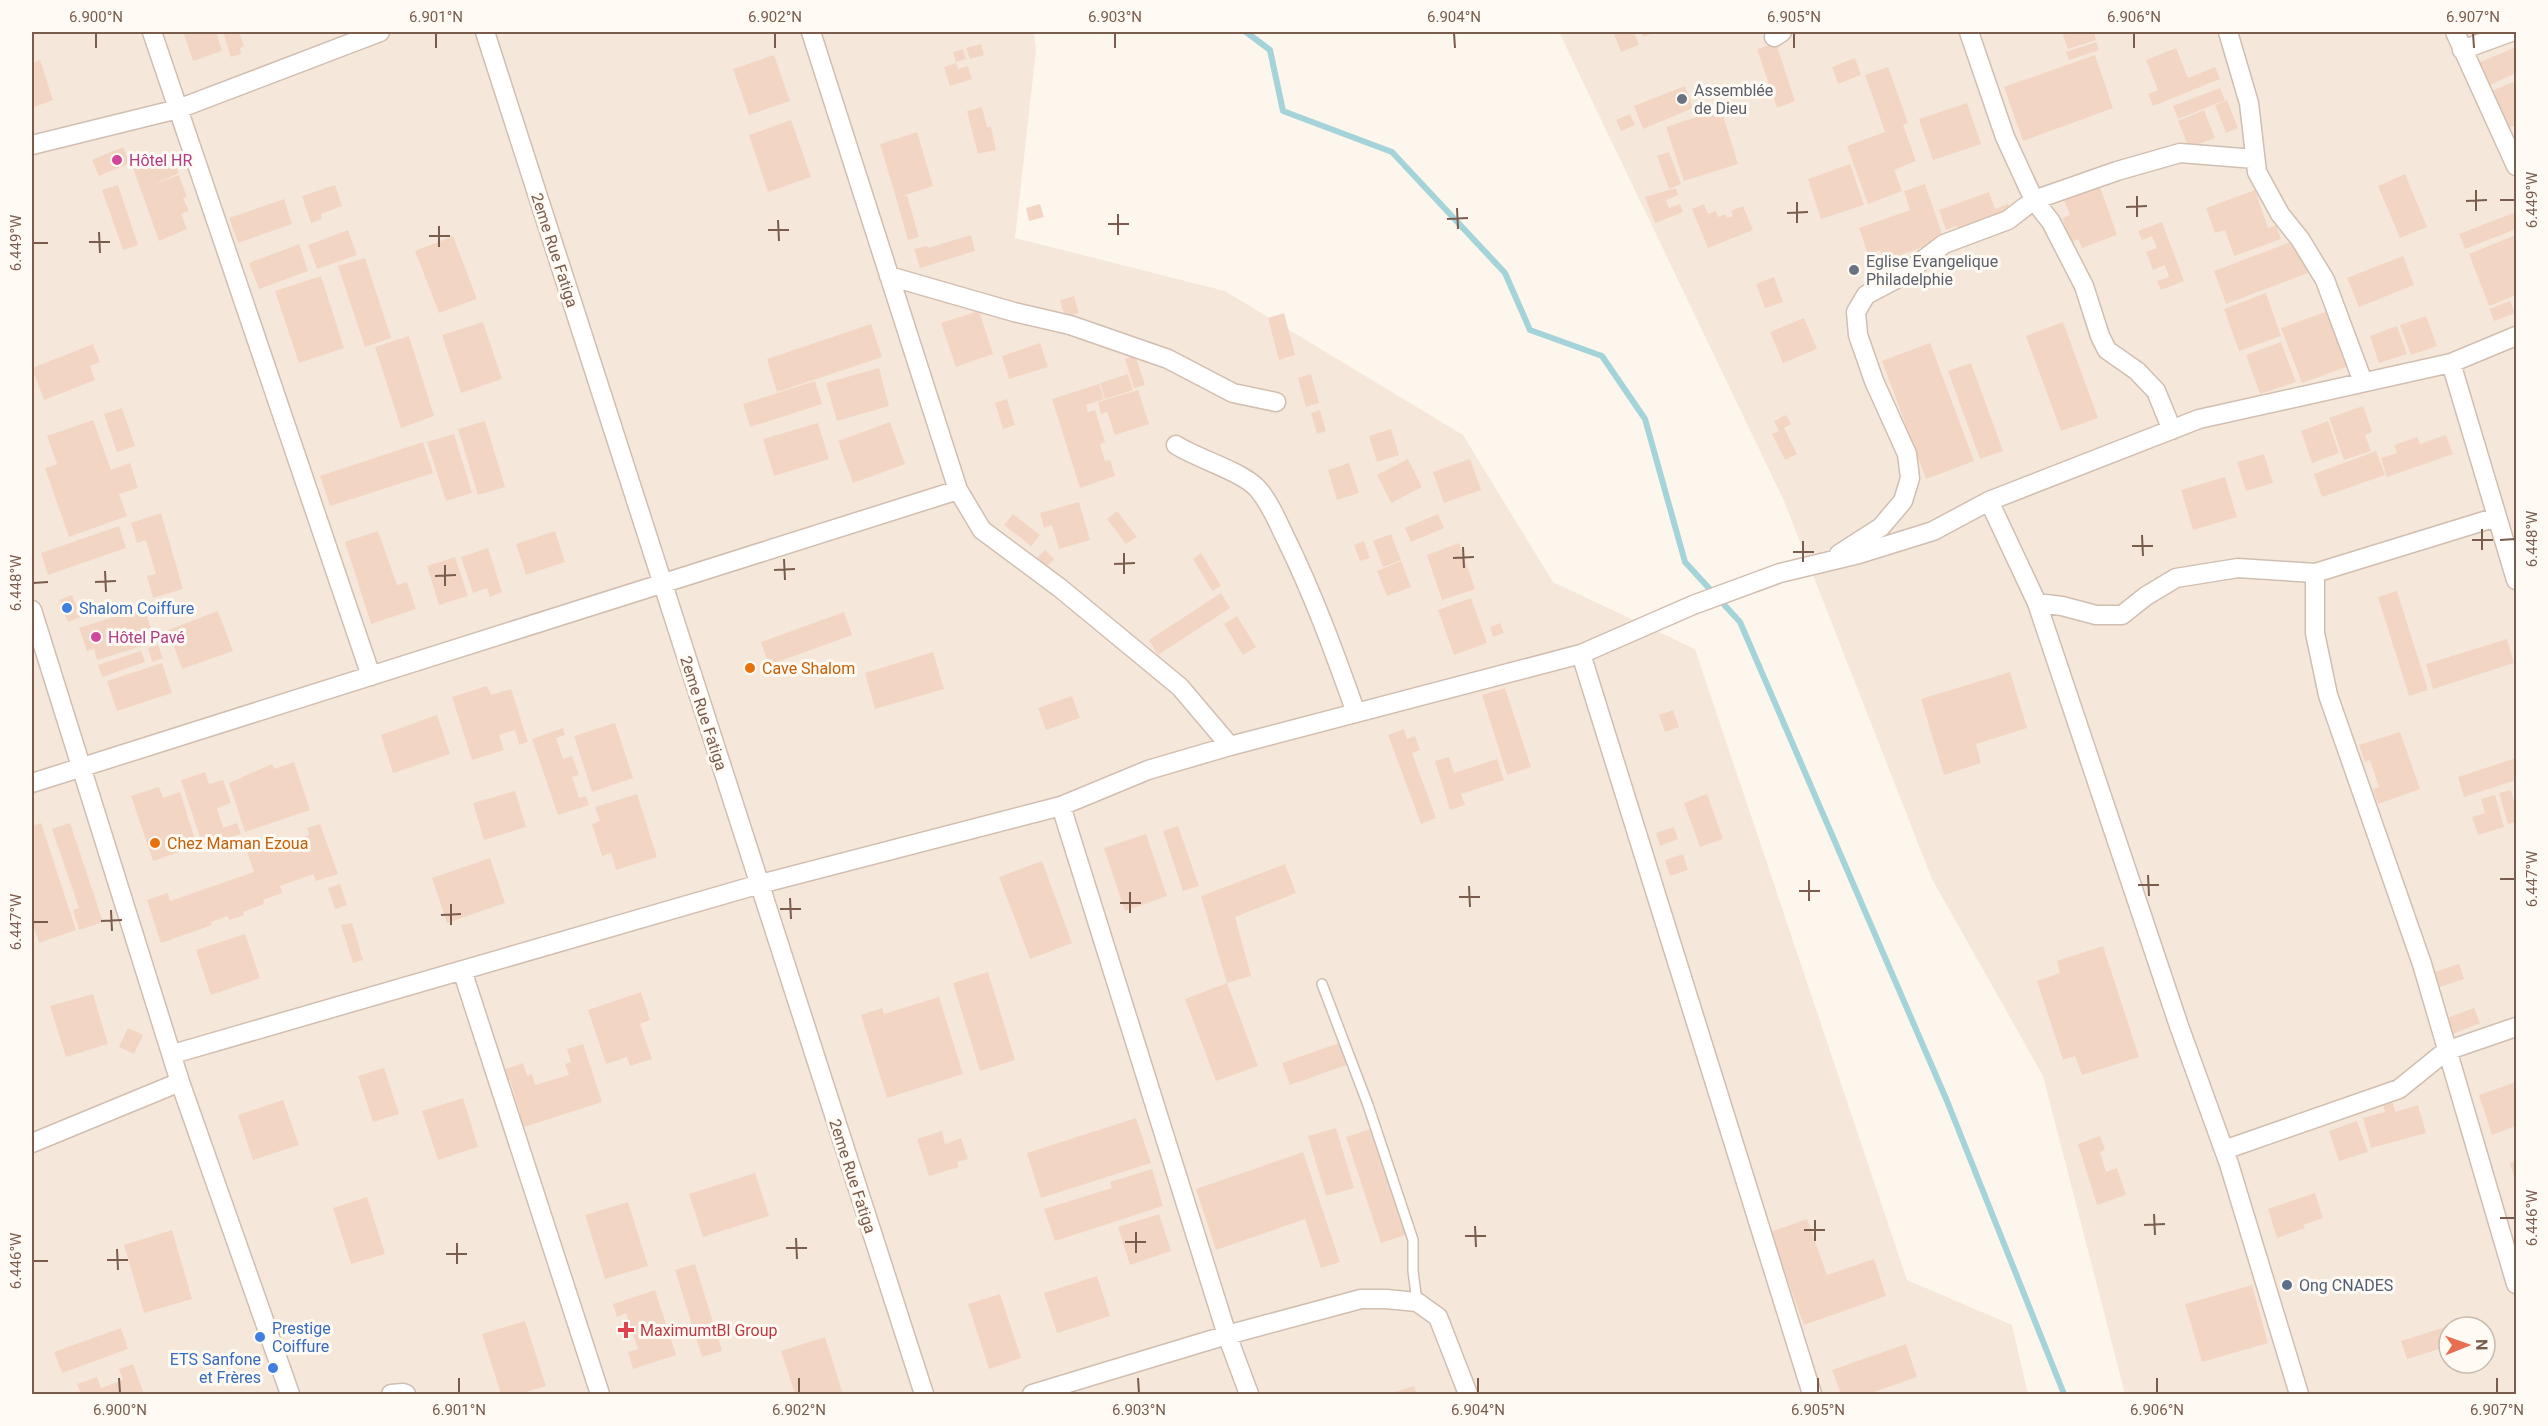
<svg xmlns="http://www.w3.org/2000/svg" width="2548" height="1426" font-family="Roboto,sans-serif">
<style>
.residential{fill:#f5e8da;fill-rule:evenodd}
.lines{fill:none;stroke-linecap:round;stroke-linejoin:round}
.stream{stroke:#a5d3da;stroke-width:6}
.building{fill:#f3d5c3}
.service-casing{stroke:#d1beb0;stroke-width:12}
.minor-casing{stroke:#d1beb0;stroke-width:21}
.service{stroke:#fff;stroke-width:9}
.minor{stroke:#fff;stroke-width:18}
.ticks{fill:none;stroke:#7a5c4d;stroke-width:2}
.worship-dot{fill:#6b7280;stroke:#fffaf3;stroke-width:2}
.hotel-dot{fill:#d1479c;stroke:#fffaf3;stroke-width:2}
.shop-dot{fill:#3f7fe0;stroke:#fffaf3;stroke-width:2}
.food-dot{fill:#e8710a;stroke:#fffaf3;stroke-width:2}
.service-dot{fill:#5c6f8a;stroke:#fffaf3;stroke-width:2}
.health-dot{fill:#e0444e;stroke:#fffaf3;stroke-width:2}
.labels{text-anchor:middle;stroke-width:6;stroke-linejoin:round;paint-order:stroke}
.worship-label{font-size:16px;fill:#5b616d;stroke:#fffaf3;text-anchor:start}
.hotel-label{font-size:16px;fill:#b23c85;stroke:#fffaf3;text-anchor:start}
.street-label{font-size:16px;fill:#7a5c4d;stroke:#fffaf3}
.shop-label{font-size:16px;fill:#366cbe;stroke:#fffaf3;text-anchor:start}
.food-label{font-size:16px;fill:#c56008;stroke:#fffaf3;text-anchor:start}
.service-label{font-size:16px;fill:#4e5e75;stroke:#fffaf3;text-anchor:start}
.health-label{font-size:16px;fill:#be3a42;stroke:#fffaf3;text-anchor:start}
.neatline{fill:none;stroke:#7a5c4d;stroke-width:2}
.ticks-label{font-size:15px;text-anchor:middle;fill:#7a5c4d}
</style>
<rect width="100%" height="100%" fill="#fdf6ec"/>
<!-- residential -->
<path class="residential" d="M32,32H1034L1036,50L1015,238L1225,291L1463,435L1553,582L1695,649L1907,1280L2012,1325L2028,1394H32Z
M1559,32H2516V1394H2125L2043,1076L1932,879L1784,501ZM2449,1327H2485V1363H2449Z"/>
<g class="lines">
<!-- stream -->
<path class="stream" d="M1246,32L1270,50L1283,111L1392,152L1505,273L1530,330L1602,356L1645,419L1685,562L1740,622L1947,1101L2064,1394"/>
</g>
<!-- building -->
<path class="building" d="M183,32H216L222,51L193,61Z
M223,32H239L244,46L240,48L241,54L231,57Z
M1613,32H1634L1639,45L1621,52Z
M1641,32H1656L1643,37Z
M2062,32H2094L2096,40L2068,49Z
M2096,42L2099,50L2069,60L2066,52Z
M1776,43L1795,101L1777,108L1757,49Z
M981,44L984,55L970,59L966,48Z
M2516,47V73L2488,86L2478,63Z
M2176,48L2188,78L2215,67L2220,79L2153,106L2148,94L2158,90L2146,60Z
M963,49L966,59L956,62L953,52Z
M774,55L790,101L749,115L733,69Z
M2095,55L2113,108L2023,141L2004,87Z
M1855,58L1861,75L1838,84L1832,67Z
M40,60L53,100L32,108V63Z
M956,63L958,69L968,66L972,79L950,86L944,67Z
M1888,67L1908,123L1903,125L1916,161L1894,170L1902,191L1868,204L1847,146L1885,132L1865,75Z
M2516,81V125L2505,130L2491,91Z
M1685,86L1693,108L1643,129L1634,106Z
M2220,88L2225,100L2178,119L2173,106Z
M2227,100L2238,128L2226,133L2215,105Z
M1967,103L1981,144L1933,160L1919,119Z
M982,107L987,127H991L996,150L978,154L967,111Z
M1721,109L1738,164L1684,181L1666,127Z
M2204,110L2215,138L2189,148L2178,121Z
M1630,114L1635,125L1621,131L1616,120Z
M791,120L811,177L768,192L749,135Z
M917,132L933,186L896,198L880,144Z
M123,147L130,163L99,176L92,160Z
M1669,152L1681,184L1669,189L1657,156Z
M171,154L179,173L152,185L179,175L187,197L183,198L189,211L181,214L187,229L159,241L133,168Z
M1850,164L1864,205L1821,219L1808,179Z
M2405,174L2427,227L2400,238L2378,186Z
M1925,184L1944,240L1883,261L1880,250L1868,254L1859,228L1910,210L1904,191Z
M2099,184L2117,235L2082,248L2078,239L2071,242L2062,218L2070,215L2063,198Z
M118,185L138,245L123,250L102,190Z
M335,185L342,206L321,214L322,219L311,223L302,196Z
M1676,188L1678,195L1666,200L1669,208L1680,204L1683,212L1655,223L1645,197Z
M2255,190L2268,228L2276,225L2281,239L2234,256L2225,230L2215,233L2206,208Z
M1989,192L1995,209L2008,204L2012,216L1960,234L1957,226L1946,230L1939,210Z
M907,195L919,237L908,240L896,198Z
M284,199L292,224L238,243L229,218Z
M1040,204L1044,217L1029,221L1026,208Z
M1704,204L1708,214L1716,211L1718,217L1726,214L1727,218L1733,216L1731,211L1743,206L1753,230L1708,248L1692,209Z
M2516,212V229L2465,249L2459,234Z
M2162,222L2184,281L2161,290L2157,281L2169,277L2165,265L2153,270L2146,252L2157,248L2152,236L2142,240L2138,231Z
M348,230L357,255L317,269L308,245Z
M971,235L975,251L920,268L914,249L927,246L928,248Z
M2516,235V295L2489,306L2469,254Z
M453,236L477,299L439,313L415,251Z
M2296,240L2308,273L2226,304L2214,271Z
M299,244L308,271L259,289L249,263Z
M2403,256L2414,285L2359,307L2347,278Z
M365,258L391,338L365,347L338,266Z
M321,276L344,348L299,363L275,291Z
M1774,277L1783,302L1765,308L1756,284Z
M2266,293L2281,336L2239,351L2224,309Z
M1074,296L1079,313L1065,317L1060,300Z
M2510,301L2515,313L2494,321L2489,309Z
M979,311L993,354L956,367L941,323Z
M2328,311L2349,366L2302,383L2281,328Z
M1284,313L1295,355L1279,360L1268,318Z
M2426,316L2437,346L2411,355L2400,325Z
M1804,318L1817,349L1783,363L1770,332Z
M483,322L502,379L461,393L442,335Z
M2063,322L2098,418L2061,431L2026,336Z
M871,324L882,357L777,392L767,359Z
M2397,326L2407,354L2379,363L2370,336Z
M409,336L434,416L401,428L375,347Z
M2281,342L2296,382L2260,394L2246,355Z
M1040,343L1048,367L1009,379L1002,356Z
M1930,343L1974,461L1926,479L1882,361Z
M93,344L100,362L90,366L95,380L44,400L32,368Z
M1135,355L1145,385L1134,388L1125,359Z
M1971,363L2003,451L1980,459L1948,371Z
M879,368L889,406L837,421L826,383Z
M1128,374L1133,390L1105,399L1100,383Z
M1311,374L1319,403L1306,407L1298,378Z
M815,381L822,404L750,427L743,404Z
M1099,384L1104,399L1086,405L1088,412L1095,410L1105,442L1100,444L1105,461L1110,460L1115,476L1080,488L1052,399Z
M1138,390L1149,424L1115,435L1107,412L1101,414L1098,402Z
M1007,399L1015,425L1003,429L995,403Z
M2363,406L2372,432L2365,435L2371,451L2344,460L2329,418Z
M122,408L135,446L117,452L104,414Z
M1320,410L1326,431L1317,434L1311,413Z
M1786,415L1791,424L1784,428L1797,454L1785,460L1772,434L1779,431L1774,421Z
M93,420L111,470L130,463L138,488L119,494L127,516L69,537L45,468L57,464L47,436Z
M485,421L505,487L478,495L458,429Z
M2328,421L2339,453L2312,463L2301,431Z
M890,422L905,464L853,483L838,441Z
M818,423L829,459L774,476L763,439Z
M1391,429L1399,455L1377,462L1369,436Z
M454,434L472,493L446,501L427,442Z
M2446,435L2453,454L2387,477L2381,458L2397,453L2394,445L2417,437L2420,444Z
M423,442L433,473L330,506L320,476Z
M2376,451L2385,475L2322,497L2314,474Z
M2264,454L2273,483L2246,491L2237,462Z
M1408,459L1422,487L1391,503L1377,475Z
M1470,459L1481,490L1444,503L1433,472Z
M1349,463L1359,493L1337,500L1328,470Z
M2225,477L2237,517L2193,530L2181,490Z
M1079,502L1090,540L1059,549L1052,525L1044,528L1040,513Z
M1117,511L1137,537L1126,544L1107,519Z
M161,513L183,589L153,598L147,576L156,574L146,540L137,543L131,523Z
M1013,514L1040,535L1031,546L1004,525Z
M1438,514L1444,528L1411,542L1405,528Z
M119,526L126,548L48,575L41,553Z
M378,531L397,585L407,582L416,609L371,624L345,542Z
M555,531L565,562L526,575L516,544Z
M1391,534L1401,560L1383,567L1373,541Z
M1364,541L1370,558L1360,561L1354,545Z
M1459,543L1475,589L1442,600L1427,555Z
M488,548L502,592L490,597L487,588L473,593L461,557Z
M1045,550L1054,559L1043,570L1034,561Z
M1201,553L1221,586L1212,591L1193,559Z
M455,557L468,596L439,605L427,566Z
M1401,561L1411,587L1387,596L1377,571Z
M2397,591L2428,690L2409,696L2378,597Z
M1221,593L1230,608L1158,655L1149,640Z
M72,595L80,617L68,622L59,600Z
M1471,598L1487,643L1454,655L1438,610Z
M144,607L155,642L97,660L94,649L87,651L79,628Z
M218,611L233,651L182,669L168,630Z
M844,612L852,635L769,665L761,642Z
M1237,616L1256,647L1243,655L1224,624Z
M1500,623L1504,633L1493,637L1490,627Z
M2507,639L2514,663L2433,689L2426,664Z
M158,645L163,658L152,662L148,648Z
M141,651L145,662L102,677L98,665Z
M933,652L944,689L875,709L865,673Z
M162,663L172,693L117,711L107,681Z
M2010,672L2027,728L1976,744L1981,763L1944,775L1921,699Z
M487,686L491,695L511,689L528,742L519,745L515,730L499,735L504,750L472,760L452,697Z
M1505,688L1531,767L1507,775L1482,695Z
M1072,696L1080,718L1046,730L1038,708Z
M1673,710L1679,727L1665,732L1659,715Z
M437,715L450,754L393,773L381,735Z
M615,723L633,778L592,792L574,736Z
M563,728L565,735L556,738L563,759L572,756L579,775L572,777L579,798L586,796L589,805L558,815L532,739Z
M1404,729L1407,739L1415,736L1420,750L1412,753L1436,818L1421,824L1388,735Z
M2400,732L2420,789L2378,804L2373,789L2379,787L2370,760L2365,762L2359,745Z
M1449,757L1454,773L1497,759L1504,780L1461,794L1465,805L1450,810L1435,761Z
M2516,758V780L2464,797L2458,777Z
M294,762L310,810L245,832L229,783L272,764L274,769Z
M205,772L209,784L223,780L231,803L217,808L223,828L237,823L241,834L203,846L181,780Z
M159,787L163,798L180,792L197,846L153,861L131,796Z
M2511,790L2514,802L2516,801V822L2508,824L2499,793Z
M515,791L526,827L484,840L473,803Z
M637,794L657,857L616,870L611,853L602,856L592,824L600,821L595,807Z
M1707,794L1723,839L1700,847L1684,803Z
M2495,795L2504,827L2478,835L2472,817L2485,813L2481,799Z
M41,823L76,930L39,943L32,921V826Z
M70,823L103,922L79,930L73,910L79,908L52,829Z
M320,824L338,874L316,881L313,874L280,886L282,893L263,900L264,904L243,912L244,915L229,920L228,916L211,922L212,925L161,943L147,900L168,893L170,901L254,872L246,849L260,844L262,851L309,835L307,828Z
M1178,826L1199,886L1183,891L1163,831Z
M1674,827L1678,839L1660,846L1656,833Z
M1146,834L1167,896L1125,911L1104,848Z
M1683,854L1688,870L1670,876L1665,860Z
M490,858L505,903L447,923L432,878Z
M1042,861L1072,943L1030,959L999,877Z
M1285,864L1296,893L1235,917L1251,976L1227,983L1201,896Z
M340,884L347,905L335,909L328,888Z
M352,923L363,960L353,963L341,925Z
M245,934L260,978L211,995L196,950Z
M2103,946L2139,1057L2082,1075L2075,1056L2063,1060L2037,981L2060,973L2057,961Z
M2459,964L2464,979L2440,987L2435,972Z
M988,972L1015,1060L980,1071L953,983Z
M1227,983L1258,1066L1216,1081L1185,999Z
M641,992L650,1020L640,1024L652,1059L630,1066L627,1057L606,1064L588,1010Z
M93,994L108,1044L66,1057L50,1006Z
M939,997L963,1074L887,1098L861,1015L882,1008L884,1014Z
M2474,1008L2480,1023L2453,1034L2447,1018Z
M128,1028L143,1035L134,1054L119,1047Z
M1342,1042L1349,1064L1290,1085L1282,1063Z
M583,1044L602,1102L518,1129L514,1115L520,1113L510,1080L503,1082L500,1071L523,1063L527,1076L532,1074L535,1085L569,1075L565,1064L571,1062L567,1049Z
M384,1068L399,1114L373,1122L358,1076Z
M2516,1082V1126L2492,1135L2479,1095Z
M463,1098L478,1147L438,1160L422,1111Z
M283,1100L299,1145L253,1160L238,1115Z
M2393,1103L2395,1112L2418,1105L2426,1133L2371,1148L2363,1118L2385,1112L2383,1105Z
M1136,1118L1151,1163L1041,1198L1027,1153Z
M2357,1121L2368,1152L2339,1161L2329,1131Z
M1336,1128L1354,1188L1326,1196L1308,1136Z
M1373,1128L1408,1234L1381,1243L1346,1137Z
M942,1131L945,1144L961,1138L968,1159L957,1162L959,1167L929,1176L917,1139Z
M2100,1136L2105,1150L2100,1152L2106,1172L2117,1168L2126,1195L2097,1205L2078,1144Z
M1303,1152L1340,1262L1321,1268L1305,1219L1216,1250L1196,1189Z
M2516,1161V1185L2510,1163Z
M1152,1169L1163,1206L1055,1241L1044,1209L1112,1188L1110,1182Z
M755,1173L769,1216L703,1237L689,1194Z
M2315,1193L2323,1218L2303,1225L2305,1228L2277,1238L2268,1209Z
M367,1197L385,1254L351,1264L333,1208Z
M628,1202L648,1266L605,1279L585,1215Z
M1159,1214L1171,1251L1130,1265L1118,1227Z
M1807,1219L1827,1275L1874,1259L1886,1296L1804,1325L1770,1232Z
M172,1230L192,1299L144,1313L124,1245Z
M695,1264L722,1351L702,1357L675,1270Z
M1097,1276L1110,1316L1057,1333L1044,1293Z
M2252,1285L2268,1343L2202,1362L2185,1304Z
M655,1290L676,1355L633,1369L628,1352L638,1349L626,1313L617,1317L613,1304Z
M1000,1294L1021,1358L989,1369L968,1304Z
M2477,1317L2480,1327H2449V1346L2407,1359L2401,1341Z
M525,1321L546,1386L519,1394H501L482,1334Z
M121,1328L128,1349L62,1373L54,1352Z
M825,1337L843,1394H795L781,1351Z
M1906,1344L1917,1377L1868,1394H1841L1832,1370Z
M133,1364L144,1394H81L77,1384L97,1377L101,1388L123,1380L119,1369Z
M1414,1386L1417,1394H1389Z"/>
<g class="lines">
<defs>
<path id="service" d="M1322,984L1368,1105L1413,1240V1271L1417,1302"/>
<path id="minor" d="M152,32L371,676
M485,32L924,1394
M811,32L958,490L982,530L1060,588L1180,687L1230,746
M1969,32L2005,137L2034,200L2051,222L2084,286L2100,336L2107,350L2137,371L2156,391L2172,430
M2228,32L2249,103L2257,172L2280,214L2300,239L2325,280L2363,382
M2455,32L2516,166
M1774,37L1782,32
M2462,50L2511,32
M32,145L178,109L380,32
M889,276L1014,312L1070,325L1168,359L1233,393L1276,402
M2451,363L2516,580
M1176,445C1198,459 1241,471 1257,488C1270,502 1278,523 1286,539C1314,596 1335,654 1356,713
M1989,501L2037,603L2179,1026L2229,1164L2299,1394
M1839,554L1881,527L1903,501L1910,478L1907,454L1874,381L1858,335L1856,312L1866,295L1902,276L1944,244L2008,220L2034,200L2117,171L2180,153L2255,159
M2315,573V633L2328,695L2422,964L2516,1284
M2037,603L2062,606L2096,615H2122L2146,596L2176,578L2238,568L2315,573L2497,517
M32,610L180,1082L290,1394
M1581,654L1812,1394
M32,783L958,490
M1061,806L1227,1335L1249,1394
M462,970L600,1394
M173,1054L760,884L1061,806L1148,770L1230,746L1581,654L1693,605L1780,573L1859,554L1933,531L1989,501L2199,419L2451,363L2516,336
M32,1143L180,1082
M2224,1150L2399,1089L2446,1051L2516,1027
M391,1394L403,1393L406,1394
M1032,1394L1227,1335L1361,1299H1386L1417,1302L1438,1317L1468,1394"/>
</defs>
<!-- service casing -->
<use href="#service" class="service-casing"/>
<!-- minor casing -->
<use href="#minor" class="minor-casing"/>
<!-- service -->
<use href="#service" class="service"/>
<!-- minor -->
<use href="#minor" class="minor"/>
</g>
<!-- ticks -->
<path class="ticks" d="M96,33V48M436,33V48M775,33V48M1115,33V48M1454,33L1455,48M1794,33V48M2134,33V48M2473,33L2474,48M2476,190V211M2137,196V217M2500,200H2515M2466,201L2487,200M1797,202V223M2126,207L2147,206M1457,208L1458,229M1787,213L1808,212M1118,214V235M1447,219L1468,218M778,220L779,241M1108,224H1129M439,226V247M768,230H789M99,232L100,253M429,236H450M89,242H110M33,243H48M2482,529V550M2142,535L2143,556M2472,540H2493M2500,540L2515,539M1803,541V562M2132,546H2153M1463,547L1464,568M1793,552H1814M1124,553V574M1453,558L1474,557M784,559L785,580M1114,564L1135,563M445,565V586M774,570L795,569M105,571L106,592M435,576L456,575M95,582L116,581M33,583L48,582M2148,875L2149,896M2500,879H2515M1809,880V901M2138,885H2159M1469,886L1470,907M1799,891H1820M1130,892V913M1459,897H1480M790,898L791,919M1120,903H1141M451,904V925M780,909H801M111,910L112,931M441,915L461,914M101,921L122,920M33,922H48M2154,1214L2155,1235M2500,1218H2515M1815,1220V1241M2144,1225L2165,1224M1475,1226L1476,1247M1804,1230H1825M1136,1232V1253M1465,1236H1486M796,1238L797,1259M1125,1242H1146M457,1243V1264M786,1248H807M117,1249L118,1270M446,1254H467M107,1260H128M33,1261H48M119,1378L120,1393M459,1378V1393M799,1378V1393M1138,1378L1139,1393M1478,1378V1393M1818,1378V1393M2157,1378V1393M2497,1378V1393"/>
<!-- markers -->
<g class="worship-dot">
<circle cx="1682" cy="99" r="6"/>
<circle cx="1854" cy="270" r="6"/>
</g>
<g class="hotel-dot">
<circle cx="117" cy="160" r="6"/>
<circle cx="96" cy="637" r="6"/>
</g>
<g class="shop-dot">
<circle cx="67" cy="608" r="6"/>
<circle cx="260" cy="1337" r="6"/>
<circle cx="273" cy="1368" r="6"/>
</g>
<g class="food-dot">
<circle cx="750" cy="668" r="6"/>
<circle cx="155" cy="843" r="6"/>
</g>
<circle class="service-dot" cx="2287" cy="1285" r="6"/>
<path class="health-dot" d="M623 1321h6v6h6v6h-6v6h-6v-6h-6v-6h6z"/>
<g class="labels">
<!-- worship labels -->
<g class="worship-label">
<text x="1694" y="96">Assemblée<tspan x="1694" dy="18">de Dieu</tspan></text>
<text x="1866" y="267">Eglise Evangelique<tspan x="1866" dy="18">Philadelphie</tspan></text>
</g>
<!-- hotel labels -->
<g class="hotel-label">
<text x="129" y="166">Hôtel HR</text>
<text x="108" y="643">Hôtel Pavé</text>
</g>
<!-- street labels -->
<g class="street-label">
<text transform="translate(555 250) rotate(72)" y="6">2eme Rue Fatiga</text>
<text transform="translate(704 713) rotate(72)" y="6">2eme Rue Fatiga</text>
<text transform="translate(853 1176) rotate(72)" y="6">2eme Rue Fatiga</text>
</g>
<!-- shop labels -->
<g class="shop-label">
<text x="79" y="614">Shalom Coiffure</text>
<text x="272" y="1334">Prestige<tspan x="272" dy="18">Coiffure</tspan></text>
<text x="261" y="1365" text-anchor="end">ETS Sanfone<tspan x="261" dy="18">et Frères</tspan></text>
</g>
<!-- food labels -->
<g class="food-label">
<text x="762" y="674">Cave Shalom</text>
<text x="167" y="849">Chez Maman Ezoua</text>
</g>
<!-- service labels -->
<g class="service-label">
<text x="2299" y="1291">Ong CNADES</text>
</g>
<!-- health labels -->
<g class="health-label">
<text x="640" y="1336">MaximumtBl Group</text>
</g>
</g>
<!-- border -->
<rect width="2548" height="1426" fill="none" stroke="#fffaf3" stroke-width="66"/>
<!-- north arrow -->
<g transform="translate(2467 1345) rotate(89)"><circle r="28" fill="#fffaf3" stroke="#cabbb1" stroke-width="1.5"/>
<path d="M0-4.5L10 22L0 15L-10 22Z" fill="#e76f51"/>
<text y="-9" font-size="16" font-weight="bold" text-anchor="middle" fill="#7a5c4d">N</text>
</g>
<rect x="33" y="33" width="2482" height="1360" class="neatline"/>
<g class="ticks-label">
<text x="96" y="22">6.900°N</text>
<text x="436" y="22">6.901°N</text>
<text x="775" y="22">6.902°N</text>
<text x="1115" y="22">6.903°N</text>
<text x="1454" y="22">6.904°N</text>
<text x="1794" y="22">6.905°N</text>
<text x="2134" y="22">6.906°N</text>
<text x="2473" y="22">6.907°N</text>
<text transform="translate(2532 200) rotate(-90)" y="5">6.449°W</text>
<text transform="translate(16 243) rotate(-90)" y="5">6.449°W</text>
<text transform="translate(2532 539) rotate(-90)" y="5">6.448°W</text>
<text transform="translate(16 583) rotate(-90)" y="5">6.448°W</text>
<text transform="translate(2532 879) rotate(-90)" y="5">6.447°W</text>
<text transform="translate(16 922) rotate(-90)" y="5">6.447°W</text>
<text transform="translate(2532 1218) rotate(-90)" y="5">6.446°W</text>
<text transform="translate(16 1261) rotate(-90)" y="5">6.446°W</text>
<text x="120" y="1415">6.900°N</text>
<text x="459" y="1415">6.901°N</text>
<text x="799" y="1415">6.902°N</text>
<text x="1139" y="1415">6.903°N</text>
<text x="1478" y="1415">6.904°N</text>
<text x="1818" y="1415">6.905°N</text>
<text x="2157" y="1415">6.906°N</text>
<text x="2497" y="1415">6.907°N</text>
</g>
</svg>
